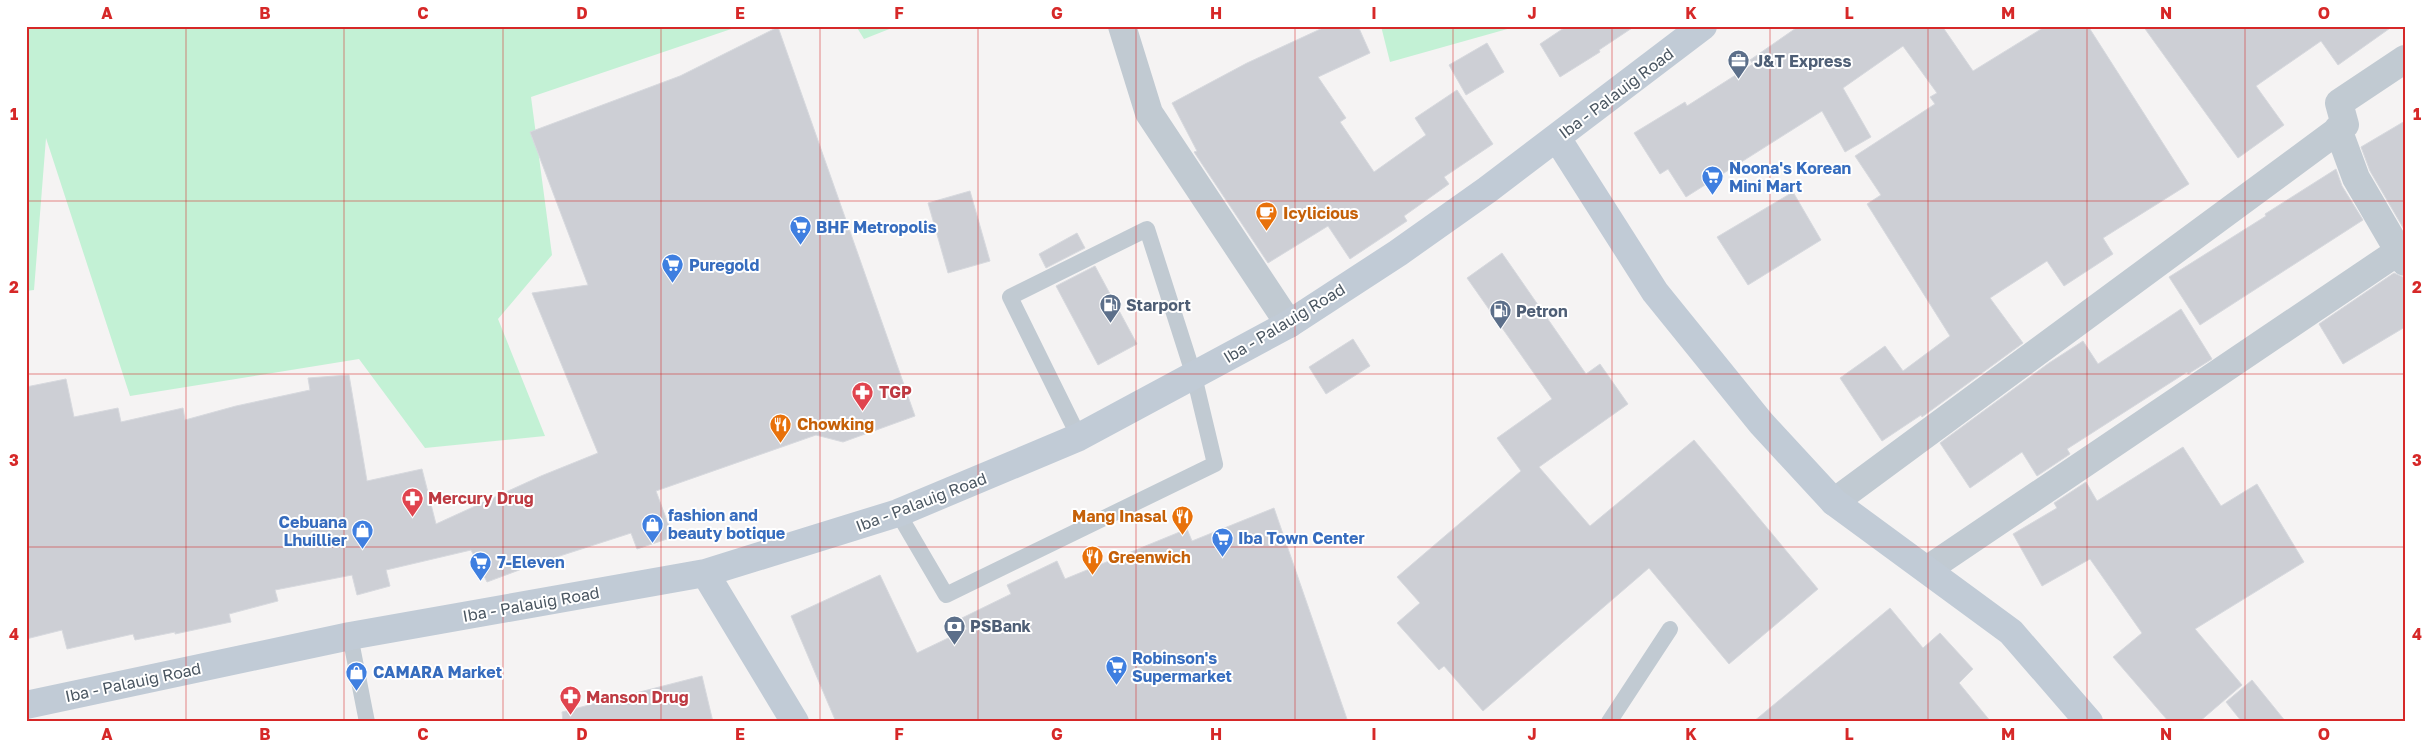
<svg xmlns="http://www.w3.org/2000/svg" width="2431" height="748" font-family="'Golos Text',sans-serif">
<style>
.green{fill:#c3f1d5}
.building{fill:#cdcfd5;stroke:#d7d9de}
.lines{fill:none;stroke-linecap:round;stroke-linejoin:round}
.lane{stroke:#c1cad2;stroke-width:16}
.street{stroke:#c1cad2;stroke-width:28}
.secondary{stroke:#c1cbd6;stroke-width:28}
.grid{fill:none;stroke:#d62828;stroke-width:1;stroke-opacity:0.55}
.labels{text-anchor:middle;stroke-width:4;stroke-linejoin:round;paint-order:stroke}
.service-label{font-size:16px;font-weight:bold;fill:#4e5e75;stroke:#fff;text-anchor:start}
.street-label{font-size:16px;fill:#4a5661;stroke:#fff}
.shop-label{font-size:16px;font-weight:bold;fill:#366cbe;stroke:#fff;text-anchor:start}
.food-label{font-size:16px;font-weight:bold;fill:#c56008;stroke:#fff;text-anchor:start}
.health-label{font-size:16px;font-weight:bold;fill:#be3a42;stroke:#fff;text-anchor:start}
.neatline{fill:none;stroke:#d62828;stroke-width:2}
.grid-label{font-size:16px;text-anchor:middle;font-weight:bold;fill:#d62828}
</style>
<rect width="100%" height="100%" fill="#f5f3f3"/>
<!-- green -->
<path class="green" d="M26,26H740L531,97L552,255L498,319L545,436L425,448L359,359L130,396L46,138L34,290L26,291Z
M856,26H897L864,39Z
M1381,26H1518L1390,62Z"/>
<!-- building -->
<path class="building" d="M1327,26H1358L1370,53L1318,77L1346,118L1340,122L1374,172L1426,135L1415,118L1457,90L1493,144L1444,177L1449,184L1404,216L1407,221L1350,259L1328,226L1268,263L1194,152L1197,151L1172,103L1247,63Z
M1567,26H1635L1599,50L1600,52L1560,77L1540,44Z
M1799,26H1942L1973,71L2046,26H2088L2189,184L2103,238L2113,254L2064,286L2047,261L1990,298L2023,343L1922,417L1921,415L1882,441L1840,378L1885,346L1903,371L1950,336L1867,204L1881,195L1855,156L1935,104L1930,97L1937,93L1903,46L1843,88L1871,137L1845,152L1822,111L1686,197L1668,169L1660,174L1634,133L1685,102L1687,106L1753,64L1750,60Z
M2143,26H2393L2338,65L2321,41L2256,86L2284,125L2238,158Z
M778,27L915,416L843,442L816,435L656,491L673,537L637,549L631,533L538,563L487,582L471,550L386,570L390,586L357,595L352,575L275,590L278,601L229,614L231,622L175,634V632L135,640L133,634L67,649L62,630L26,639V387L66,379L74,417L118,408L121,422L183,408L185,420L236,406L310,390L308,378L349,375L367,481L422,469L436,524L541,476L598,453L532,293L588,285L530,132L680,76Z
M1487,43L1504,72L1466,95L1449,65Z
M2405,121V231L2370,171L2361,147Z
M2336,169L2342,186L2363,220L2200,325L2169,277L2266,216L2265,214Z
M970,191L990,261L948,273L928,203Z
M1793,192L1821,240L1748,285L1717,237Z
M1077,233L1085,248L1046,268L1039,254Z
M1502,253L1586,374L1600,364L1628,404L1539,467L1590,526L1694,440L1818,589L1729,664L1649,568L1483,711L1444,666L1439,670L1397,623L1420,603L1397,577L1521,471L1497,438L1552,399L1467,278Z
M1095,266L1137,344L1098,365L1056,286Z
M2394,273L2405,278V327L2343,364L2319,324Z
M2181,309L2212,359L2188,374L2187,372L2067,449L2070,454L2037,476L2022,452L1970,488L1940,443L2049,363L2083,341L2098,364Z
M1353,339L1370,366L1326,394L1309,367Z
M2183,447L2221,506L2257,484L2304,562L2195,629L2242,685L2199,722H2169L2113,657L2142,633L2090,559L2042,586L2013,534L2057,508L2054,503L2086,482L2097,501Z
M1274,508L1348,722H836L791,616L880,575L917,653L967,629L962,618L1011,594L1007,585L1057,561L1065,579L1187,529L1192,541Z
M1890,608L1923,648L1940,633L1973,669L1959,683L1991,722H1753Z
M702,676L713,722H563L562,712Z
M2252,680L2286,722H2242L2226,702Z"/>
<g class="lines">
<!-- lane -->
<path class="lane" d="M898,513L946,595L1215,464L1194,376L1147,229L1010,297L1079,437
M350,636L367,722
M1609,722L1670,629"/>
<!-- street -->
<path class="street" d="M1122,26L1149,113L1289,324
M2338,129L2356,178L2405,262
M1834,502L2345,125L2339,103L2405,59
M1928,569L2405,247"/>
<!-- secondary -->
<path class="secondary" d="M1557,138L1655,292L1761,423L1834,502L2011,632L2089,722
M705,573L795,722
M26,705L350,636L705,573L898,513L1079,437L1289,324L1398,253L1487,190L1703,26"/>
</g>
<!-- grid -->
<path class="grid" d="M186,26V722M344,26V722M503,26V722M661,26V722M820,26V722M978,26V722M1136,26V722M1295,26V722M1453,26V722M1612,26V722M1770,26V722M1928,26V722M2087,26V722M2245,26V722M26,201H2405M26,374H2405M26,547H2405"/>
<!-- icons -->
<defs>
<symbol id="office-pin" viewBox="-11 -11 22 30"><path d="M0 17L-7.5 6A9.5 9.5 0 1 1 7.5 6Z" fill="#5c6f8a" stroke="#fff"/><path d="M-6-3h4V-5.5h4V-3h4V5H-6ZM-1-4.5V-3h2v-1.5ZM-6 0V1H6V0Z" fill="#fff"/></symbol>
<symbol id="supermarket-pin" viewBox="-11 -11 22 30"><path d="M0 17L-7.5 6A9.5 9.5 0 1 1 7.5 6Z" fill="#3f7fe0" stroke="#fff"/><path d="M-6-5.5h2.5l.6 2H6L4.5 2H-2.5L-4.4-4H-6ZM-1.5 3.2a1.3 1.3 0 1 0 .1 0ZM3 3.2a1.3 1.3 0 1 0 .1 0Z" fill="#fff"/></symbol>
<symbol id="cafe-pin" viewBox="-11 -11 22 30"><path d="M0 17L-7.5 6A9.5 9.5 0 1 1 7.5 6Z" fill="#e8710a" stroke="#fff"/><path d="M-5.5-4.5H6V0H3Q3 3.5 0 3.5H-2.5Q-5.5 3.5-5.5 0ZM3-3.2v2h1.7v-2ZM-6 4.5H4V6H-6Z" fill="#fff"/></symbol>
<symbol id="fuel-pin" viewBox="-11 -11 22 30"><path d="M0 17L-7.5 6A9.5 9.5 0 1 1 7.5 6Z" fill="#5c6f8a" stroke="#fff"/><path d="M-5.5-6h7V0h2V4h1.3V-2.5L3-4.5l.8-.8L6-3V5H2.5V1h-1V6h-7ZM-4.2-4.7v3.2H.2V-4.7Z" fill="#fff"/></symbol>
<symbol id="pharmacy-pin" viewBox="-11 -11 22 30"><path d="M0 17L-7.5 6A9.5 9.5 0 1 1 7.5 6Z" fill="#e0444e" stroke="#fff"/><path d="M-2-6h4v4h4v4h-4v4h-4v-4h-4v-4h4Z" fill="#fff"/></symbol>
<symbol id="restaurant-pin" viewBox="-11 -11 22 30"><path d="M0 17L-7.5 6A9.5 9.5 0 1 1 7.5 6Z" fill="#e8710a" stroke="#fff"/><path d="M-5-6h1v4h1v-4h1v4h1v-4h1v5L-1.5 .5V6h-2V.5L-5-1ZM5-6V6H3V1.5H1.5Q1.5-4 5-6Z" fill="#fff"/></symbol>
<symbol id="shop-pin" viewBox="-11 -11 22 30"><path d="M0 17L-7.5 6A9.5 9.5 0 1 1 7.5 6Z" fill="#3f7fe0" stroke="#fff"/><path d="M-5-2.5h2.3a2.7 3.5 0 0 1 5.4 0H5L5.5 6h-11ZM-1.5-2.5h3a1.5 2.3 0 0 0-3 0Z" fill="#fff"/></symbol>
<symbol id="bank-pin" viewBox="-11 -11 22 30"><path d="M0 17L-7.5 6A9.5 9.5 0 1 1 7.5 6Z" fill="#5c6f8a" stroke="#fff"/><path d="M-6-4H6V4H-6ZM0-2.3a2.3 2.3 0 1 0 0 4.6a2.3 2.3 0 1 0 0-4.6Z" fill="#fff"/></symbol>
</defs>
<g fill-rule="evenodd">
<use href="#office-pin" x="1726" y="48" width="25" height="34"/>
<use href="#supermarket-pin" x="1700" y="164" width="25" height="34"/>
<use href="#cafe-pin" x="1254" y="200" width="25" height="34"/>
<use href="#supermarket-pin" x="788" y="214" width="25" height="34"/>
<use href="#supermarket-pin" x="660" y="252" width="25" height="34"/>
<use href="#fuel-pin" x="1098" y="292" width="25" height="34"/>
<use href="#fuel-pin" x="1488" y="298" width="25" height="34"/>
<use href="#pharmacy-pin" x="850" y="380" width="25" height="34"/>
<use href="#restaurant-pin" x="768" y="412" width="25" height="34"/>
<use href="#pharmacy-pin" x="400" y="486" width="25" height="34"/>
<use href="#restaurant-pin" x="1170" y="504" width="25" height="34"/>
<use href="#shop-pin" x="640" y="512" width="25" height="34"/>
<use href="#shop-pin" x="350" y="518" width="25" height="34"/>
<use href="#supermarket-pin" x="1210" y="526" width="25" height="34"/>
<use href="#restaurant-pin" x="1080" y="544" width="25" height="34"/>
<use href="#supermarket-pin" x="468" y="550" width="25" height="34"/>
<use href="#bank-pin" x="942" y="614" width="25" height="34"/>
<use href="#supermarket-pin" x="1104" y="654" width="25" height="34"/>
<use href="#shop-pin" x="344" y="660" width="25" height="34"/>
<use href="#pharmacy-pin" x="558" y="684" width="25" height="34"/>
</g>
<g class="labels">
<!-- service labels -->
<g class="service-label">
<text x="1754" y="67">J&amp;T Express</text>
<text x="1126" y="311">Starport</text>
<text x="1516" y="317">Petron</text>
<text x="970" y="632">PSBank</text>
</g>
<!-- street labels -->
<g class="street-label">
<text transform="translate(1616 93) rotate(-37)" y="6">Iba - Palauig Road</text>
<text transform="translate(1284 323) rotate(-31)" y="6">Iba - Palauig Road</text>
<text transform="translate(921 502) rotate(-21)" y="6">Iba - Palauig Road</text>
<text transform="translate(531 604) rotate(-10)" y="6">Iba - Palauig Road</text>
<text transform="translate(133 682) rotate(-12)" y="6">Iba - Palauig Road</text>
</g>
<!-- shop labels -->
<g class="shop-label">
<text x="1729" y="174">Noona's Korean<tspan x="1729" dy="18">Mini Mart</tspan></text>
<text x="816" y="233">BHF Metropolis</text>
<text x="689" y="271">Puregold</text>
<text x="668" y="521">fashion and<tspan x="668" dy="18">beauty botique</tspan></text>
<text x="347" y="528" text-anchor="end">Cebuana<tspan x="347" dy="18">Lhuillier</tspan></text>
<text x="1238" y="544">Iba Town Center</text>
<text x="497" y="568">7-Eleven</text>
<text x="1132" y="664">Robinson's<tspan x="1132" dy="18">Supermarket</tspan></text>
<text x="373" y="678">CAMARA Market</text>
</g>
<!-- food labels -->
<g class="food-label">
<text x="1283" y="219">Icylicious</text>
<text x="797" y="430">Chowking</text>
<text x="1167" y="522" text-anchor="end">Mang Inasal</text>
<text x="1108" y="563">Greenwich</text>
</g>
<!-- health labels -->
<g class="health-label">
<text x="879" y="398">TGP</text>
<text x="428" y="504">Mercury Drug</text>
<text x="586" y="703">Manson Drug</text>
</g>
</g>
<!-- border -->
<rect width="2431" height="748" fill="none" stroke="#ffffff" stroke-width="55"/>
<rect x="28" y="28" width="2376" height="692" class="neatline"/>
<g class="grid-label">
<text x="107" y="19">A</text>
<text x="265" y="19">B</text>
<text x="423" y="19">C</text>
<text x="582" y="19">D</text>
<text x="740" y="19">E</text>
<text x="899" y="19">F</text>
<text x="1057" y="19">G</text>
<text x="1216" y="19">H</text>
<text x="1374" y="19">I</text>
<text x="1532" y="19">J</text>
<text x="1691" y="19">K</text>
<text x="1849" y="19">L</text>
<text x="2008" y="19">M</text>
<text x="2166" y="19">N</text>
<text x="2324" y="19">O</text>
<text x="14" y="120">1</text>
<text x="2417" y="120">1</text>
<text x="14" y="293">2</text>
<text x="2417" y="293">2</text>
<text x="14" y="466">3</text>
<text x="2417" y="466">3</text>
<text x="14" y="640">4</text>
<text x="2417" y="640">4</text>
<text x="107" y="740">A</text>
<text x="265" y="740">B</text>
<text x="423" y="740">C</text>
<text x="582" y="740">D</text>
<text x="740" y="740">E</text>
<text x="899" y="740">F</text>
<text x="1057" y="740">G</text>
<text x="1216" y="740">H</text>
<text x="1374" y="740">I</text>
<text x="1532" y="740">J</text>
<text x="1691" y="740">K</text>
<text x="1849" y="740">L</text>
<text x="2008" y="740">M</text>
<text x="2166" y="740">N</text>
<text x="2324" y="740">O</text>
</g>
</svg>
